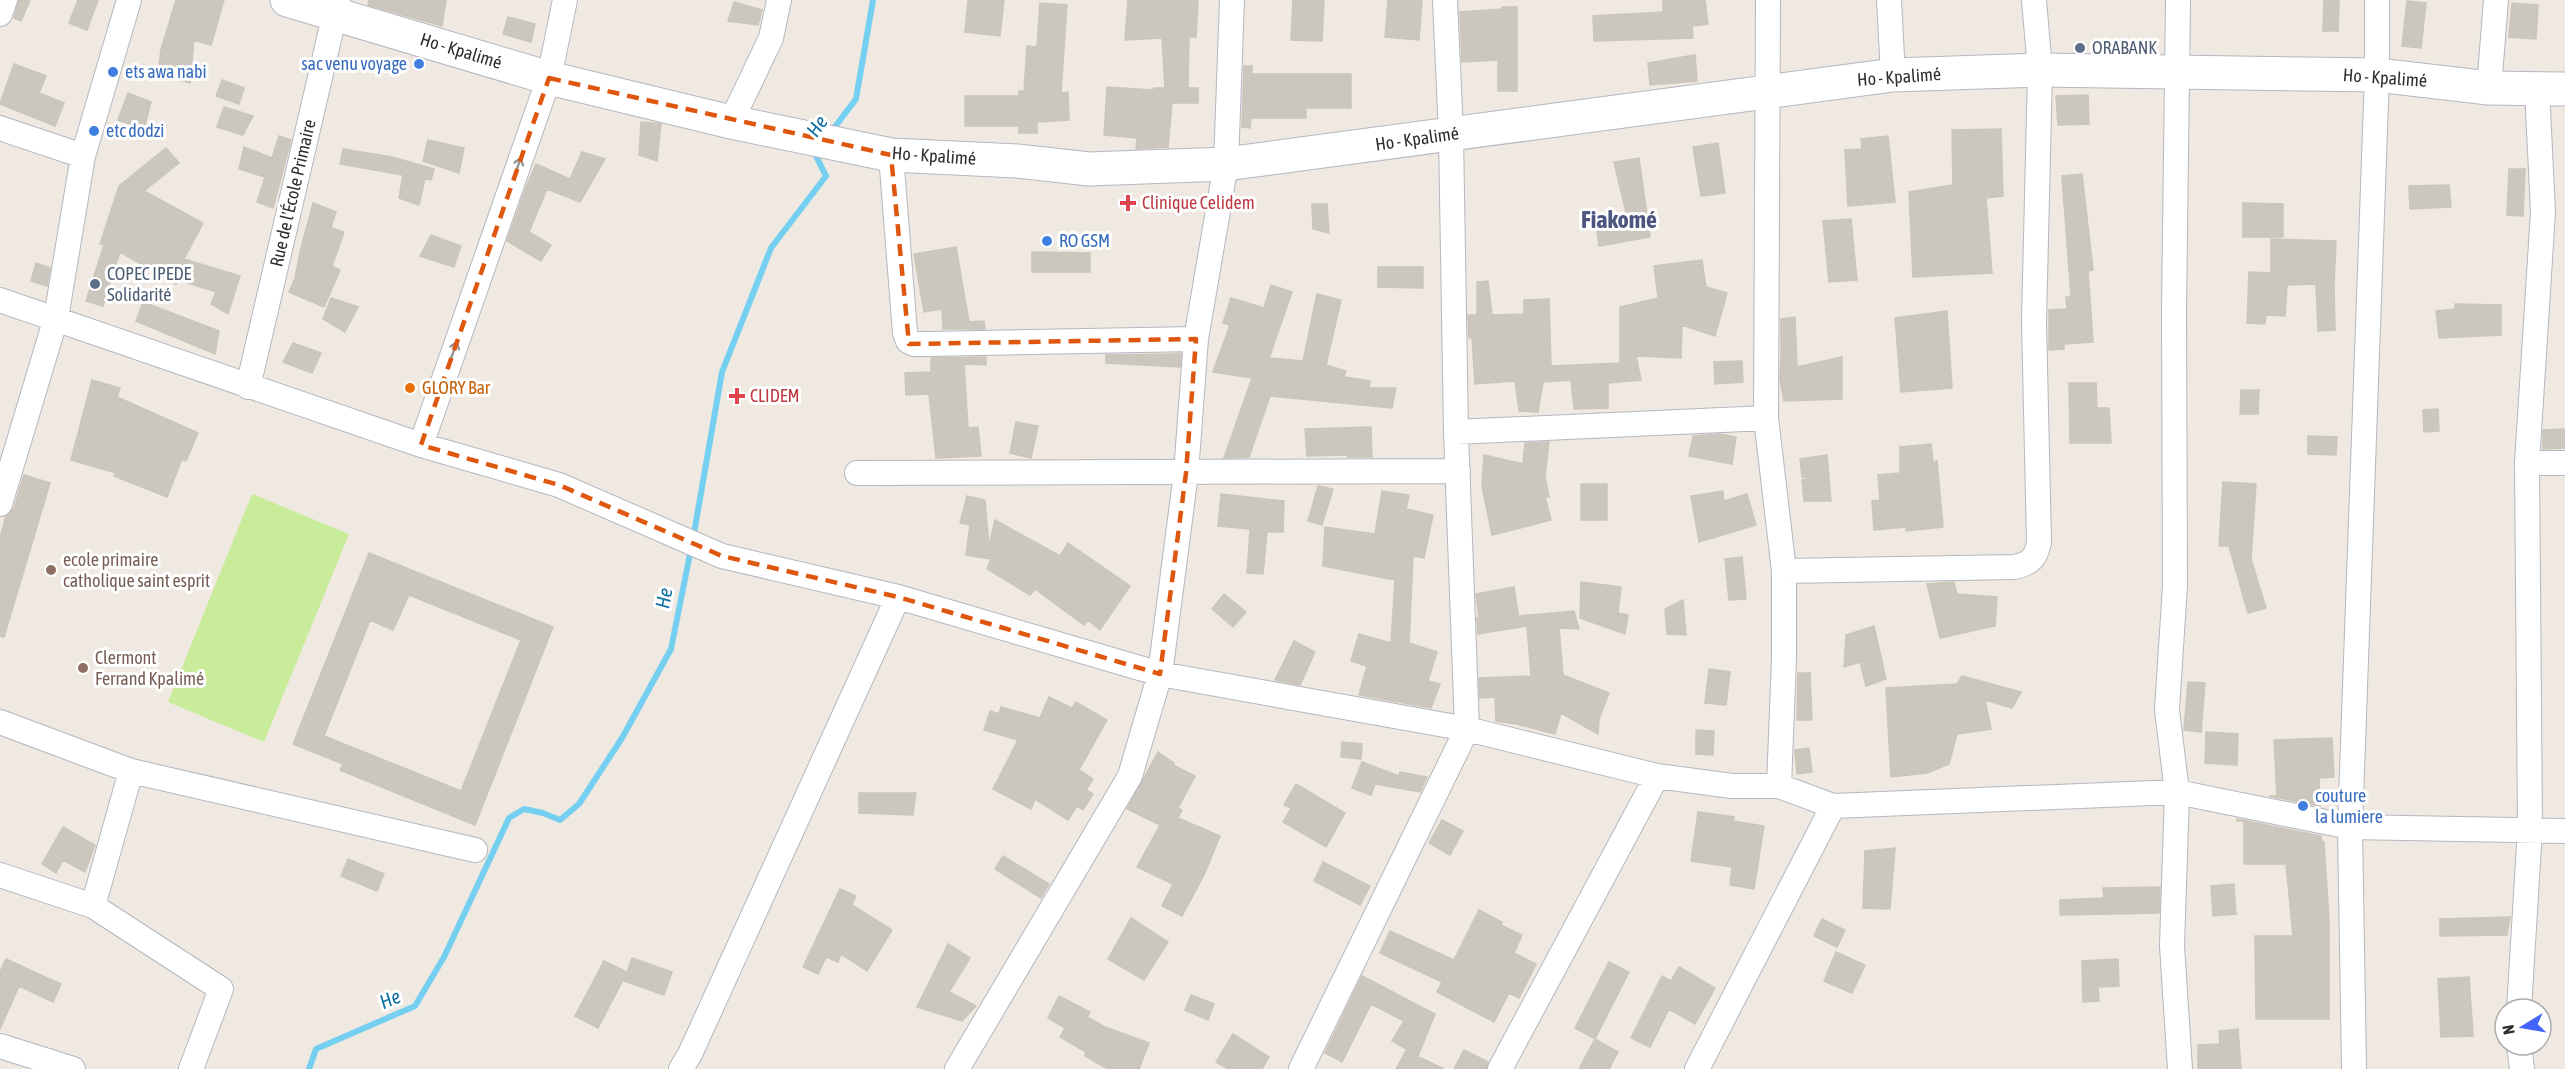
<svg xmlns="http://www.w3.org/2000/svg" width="2565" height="1069" font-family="'Asap Condensed',sans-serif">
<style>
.pitch{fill:#c9ec9a}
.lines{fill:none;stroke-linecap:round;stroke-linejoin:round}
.stream{stroke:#75cff0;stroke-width:6}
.building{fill:#cbc7bf;stroke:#cbc5ba;stroke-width:1.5;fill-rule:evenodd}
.minor-casing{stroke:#b4b7c1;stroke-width:26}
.secondary-casing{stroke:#b4b7c1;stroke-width:35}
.minor{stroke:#fff;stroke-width:24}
.secondary{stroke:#fff;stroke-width:33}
.oneway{stroke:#969696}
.marked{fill:none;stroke:#df570e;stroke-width:4.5;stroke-dasharray:12 8;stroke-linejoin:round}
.service-dot{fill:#5c6f8a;stroke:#fff;stroke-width:2}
.shop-dot{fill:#3f7fe0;stroke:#fff;stroke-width:2}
.health-dot{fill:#e0444e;stroke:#fff;stroke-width:2}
.food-dot{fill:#e8710a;stroke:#fff;stroke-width:2}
.education-dot{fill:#8d6e63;stroke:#fff;stroke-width:2}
.labels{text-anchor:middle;stroke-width:6;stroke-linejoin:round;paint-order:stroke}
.service-label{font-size:18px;fill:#4e5e75;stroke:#fff;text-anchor:start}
.street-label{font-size:18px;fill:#2e2e2e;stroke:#fff}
.shop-label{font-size:18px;fill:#366cbe;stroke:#fff;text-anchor:start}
.health-label{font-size:18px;fill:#be3a42;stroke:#fff;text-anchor:start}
.food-label{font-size:18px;fill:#c56008;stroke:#fff;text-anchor:start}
.education-label{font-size:18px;fill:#785e54;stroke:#fff;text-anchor:start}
.water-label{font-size:20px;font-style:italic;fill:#0d6fa3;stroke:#fff}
.district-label{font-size:24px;font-weight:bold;fill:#4d5680;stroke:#fff}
</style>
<rect width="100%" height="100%" fill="#efe9e1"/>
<!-- pitch -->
<path class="pitch" d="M252,494L349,534L264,742L168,702Z"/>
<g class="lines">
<!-- stream -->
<path class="stream" d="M831,132L856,99L873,0
M693,539L722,372L771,248L826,176L816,156L820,151
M309,1069L316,1049L415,1006L444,957L509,818L524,809L543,813L560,820L579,804L622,738L671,649L691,549"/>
</g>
<!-- building -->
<path class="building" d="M19,0H30L21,21L14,18Z
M78,0H98L87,30L69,23Z
M176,0H224L211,45L194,40L190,83L158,73L161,50Z
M369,0H446L442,26L368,5Z
M968,0H1004L1000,36L965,32Z
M1128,0H1198L1196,37H1189L1188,88H1198V103H1172L1168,147L1136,149L1137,138L1104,135L1107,87L1153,90L1154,88H1165L1162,38L1125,40Z
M1293,0H1324L1322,41L1291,40Z
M1388,0H1422L1419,40L1385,37Z
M1663,0H1705L1708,24L1692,26L1693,38L1594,41L1593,16L1663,12Z
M2324,0H2339L2338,31H2323Z
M2407,1L2426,3L2421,48L2402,46Z
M734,2L762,10L758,25L728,21Z
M1040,3L1067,5L1061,93L1068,92L1069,120L1037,122V133H1019V126H965V96H1019V91H1024L1027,46L1037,47Z
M2512,3L2538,5L2536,39L2509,37Z
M1502,7H1517V91H1498V60L1462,62L1460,12L1502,9Z
M508,17L535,24L531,42L503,34Z
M1695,55L1697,81L1650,85L1648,63Z
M14,64L46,76L39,93L64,103L55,126L0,104Z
M1244,66H1252V74H1351V108H1306V118H1251L1250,128L1242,127Z
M222,80L244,88L239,104L216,96Z
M128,93L151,102L144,129L118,120Z
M2088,95L2089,124L2058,125L2056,96Z
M224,107L253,116L243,135L217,127Z
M641,122L661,124L657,161L639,155Z
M2001,129L2003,196L1986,198L1992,273L1913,277L1909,192L1953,185L1952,130Z
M279,136L291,140L273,208L257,202L265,177L239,169L244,147L272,158Z
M1888,136L1895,202L1848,206L1845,150L1862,149L1861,139Z
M428,140L464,148L459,173L423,161Z
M1718,143L1725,193L1701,196L1693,147Z
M166,148L179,163L144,191L203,223L184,259L240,276L228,314L211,304L216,292L178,280L176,284L120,252L103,306L86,301L104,245L100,244L119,186Z
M343,149L392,157L434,169L431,180L425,179L419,205L399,198L403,175L340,164Z
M582,152L605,159L580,202L547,189L529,232L551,245L541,261L507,241L526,187L536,164L570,179Z
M1639,158L1650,237L1599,246L1596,222L1627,217L1614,162Z
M2509,169H2525L2523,216L2507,215Z
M2082,174L2093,270L2088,271L2093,342L2064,344V349L2049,350V310L2067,309L2066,297H2071L2062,176Z
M2449,185L2451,207L2410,209L2409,186Z
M313,203L336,212L331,228L344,232L332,266L340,270L324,307L289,292L295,278L301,248Z
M2243,203L2283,204V237H2243Z
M1312,204H1327L1329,233L1313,229Z
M1851,219L1857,280L1829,282L1823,221Z
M431,235L461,246L454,267L420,256Z
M2271,239L2336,241L2334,284L2335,330L2318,331L2316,284L2287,285L2285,316L2266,315L2265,324L2247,323L2249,272L2271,273Z
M956,247L969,322L984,321L985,329H943L942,309L924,312L914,254Z
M1032,252L1090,253V272H1032Z
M1702,260L1706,287L1727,293L1715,336L1682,325L1681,358L1636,356L1641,380L1608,383V408L1574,409L1571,380L1543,382L1538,412L1519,411L1515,381L1475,384L1472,338H1469L1468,315H1477V282L1488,281L1492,315L1524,314V300L1549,299L1551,366L1620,363V307L1658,298L1654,266Z
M36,263L50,268L47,286L31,281Z
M1378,267H1423V288L1378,287Z
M1271,285L1292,292L1269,358L1303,361L1317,294L1341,300L1326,365L1346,371L1344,377L1370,381L1369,388H1396L1392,408L1270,396L1249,457L1224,458L1252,378L1213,372L1230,325L1223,323L1231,298L1264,308Z
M331,298L358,307L345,332L323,319Z
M143,302L219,331L215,354L136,321Z
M2455,304L2501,305V335L2439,338L2436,311L2455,309Z
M1947,311L1952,388L1901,392L1895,318Z
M1795,317L1797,367L1842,357V399L1784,401L1780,379L1781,359H1784L1781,358V319Z
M293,343L321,353L312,373L283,362Z
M1181,354L1180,367L1106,363V355Z
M986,357V365L964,364L968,428L978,427L981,456L936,458L929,394L906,395L905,373L931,372V358Z
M1742,361L1743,382L1715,384L1714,362Z
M92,380L120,388L117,397L198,433L186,461L182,459L167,497L114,476L116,473L71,460Z
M2069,383H2096L2097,408H2109L2111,443H2070Z
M2241,390H2259L2258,414H2240Z
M2438,409L2439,431L2424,432L2423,410Z
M1016,422L1038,426L1031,458L1010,453Z
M1371,427L1372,457H1348L1347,455L1307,456L1305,429Z
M2565,429V448L2543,449V430Z
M1720,434L1736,437L1732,464L1689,456L1693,436Z
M2308,436L2337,437L2336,455L2308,454Z
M1549,442L1545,476L1549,497H1545L1551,520L1492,535L1482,486L1484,455L1523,464L1525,443Z
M1931,444L1933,462L1937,461L1943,527L1906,531V527L1874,530L1872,501L1880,500L1878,475L1900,473V447Z
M1827,455L1831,501H1804L1802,480L1809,479L1802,477L1800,459Z
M24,475L50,483L4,637L0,636V538L6,516L14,508Z
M2223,482L2256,484L2251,559L2266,608L2248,613L2229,546H2219Z
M1581,484H1607V520H1581Z
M1318,486L1333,489L1322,525L1308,521Z
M1382,491L1409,495L1406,509L1433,515L1424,558L1413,556L1409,643L1437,652L1428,681L1440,684L1431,708L1359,695L1367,666L1351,661L1359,634L1391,643L1395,580L1323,566L1325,527L1375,534Z
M1723,491L1724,501L1747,494L1756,525L1699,542L1691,496Z
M1221,494L1284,501L1283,532H1267L1263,574L1247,573L1250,529L1218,526Z
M967,496L985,500L989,547L995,520L1060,556L1068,543L1130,586L1100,630L1088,620L1084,625L1035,589L1030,595L987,569L991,559L966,555L970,525L960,523Z
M369,553L553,627L475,825L340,770L343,764L293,744ZM409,595L521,640L461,791L324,736L370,620L393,630Z
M1742,557L1746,599L1729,600L1725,559Z
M1581,582L1621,587L1618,613L1628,615L1625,634L1580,618Z
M1954,582L1957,594L1997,597L1995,626L1940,638L1927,584Z
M1514,587L1519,620V616L1574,611L1579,629L1559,628L1563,675L1609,693L1599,719L1598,734L1561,713L1555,734L1517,724L1496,721L1495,697L1480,698L1479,678L1531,676L1527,626L1478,634L1477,618H1479L1476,594Z
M1224,594L1246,612L1233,627L1212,609Z
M1683,600L1686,635L1667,634L1665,609Z
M1874,626L1886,679L1866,686L1860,662L1844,667L1846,635Z
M1294,641L1315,652L1300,685L1275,680Z
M1709,669L1730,672L1726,705L1705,703Z
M1798,673H1810L1812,720H1797Z
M1962,676L2021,692L2012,708L1985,700L1991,729L1957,734L1949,764L1927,773L1891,777L1886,688L1957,684Z
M2188,682L2205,683L2201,732L2184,730Z
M1049,697L1072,708L1076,702L1107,720L1079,770L1093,779L1086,790L1093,794L1083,810L1077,806L1068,820L1035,799L1031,809L993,789L1018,740L984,730L990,711L999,714L1001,707L1040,718Z
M1696,730L1714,731L1713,755L1696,754Z
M2206,732L2238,734L2237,765L2205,763Z
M2332,738L2334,777L2319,778L2320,806L2269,796H2277L2274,740Z
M1342,742L1362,744L1361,759L1341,757Z
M1809,748L1812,772L1797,774L1795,750Z
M1158,752L1174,763L1173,765L1195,776L1178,808L1182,810L1178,818L1220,836L1205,873L1182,916L1162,906L1173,884L1137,867L1160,825L1127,809Z
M1362,762L1399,776L1400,772L1427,777L1420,792L1375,784L1371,795L1352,788Z
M1296,784L1345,813L1326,847L1283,822L1291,808L1284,805Z
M859,793H916L913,815L859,813Z
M1698,812L1734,817L1733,821L1764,826L1754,889L1730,885L1732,867L1691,861Z
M2237,819L2321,836L2322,842H2324L2329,921V1019H2256L2255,936H2293L2286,864H2244V821H2237Z
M1442,820L1463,831L1450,855L1429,843Z
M63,827L95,845L85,872L63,860L56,873L42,864Z
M1895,848L1890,909L1863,908L1865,851Z
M1003,856L1049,884L1041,898L995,869Z
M348,859L384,874L377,891L341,876Z
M1323,862L1370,886L1360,905L1314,881Z
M2234,884L2236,914L2213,916L2211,886Z
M2160,887L2159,913L2060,915V900L2104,898L2103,888Z
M840,889L856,896L852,905L892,930L867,971L841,954L838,962L826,957L818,974L803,967Z
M1479,910L1502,922L1501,925L1522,935L1514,953L1536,964L1519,998L1509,993L1494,1022L1437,992L1442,982L1380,953L1390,931L1454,960Z
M2510,917L2507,935L2440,936V919Z
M1131,918L1168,942L1144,980L1108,959Z
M1822,919L1845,930L1837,947L1814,936Z
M948,944L970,958L949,992L976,1006L962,1021L917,1007Z
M1836,952L1865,965L1852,993L1824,981Z
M632,958L672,972L664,995L624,981Z
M6,959L61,984L53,1002L19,986L0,1029V972Z
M2118,959L2119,986L2098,987L2099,1001L2083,1002L2082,961Z
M604,961L627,972L598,1028L575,1016Z
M1609,962L1629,972L1595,1039L1575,1028Z
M1679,967L1715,988L1695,1024L1669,1009L1650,1047L1631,1038L1662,976L1671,981Z
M1362,976L1435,1014L1418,1056L1392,1041L1404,1021L1371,1004L1342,1062L1325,1053Z
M2469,977L2473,1036L2441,1037L2438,979Z
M1191,995L1214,1004L1208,1020L1185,1010Z
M1059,996L1090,1012L1087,1017L1105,1027L1149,1043L1139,1069H1110L1104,1067L1085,1056L1086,1052L1060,1037L1065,1028L1048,1018Z
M2238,1029L2241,1069H2198V1045L2220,1044L2219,1031Z
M1233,1034L1269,1057L1262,1069H1228L1216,1062Z
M1595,1039L1618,1052L1609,1069H1579Z
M1464,1050L1488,1062L1486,1069H1454Z
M1406,1051L1444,1069H1396Z"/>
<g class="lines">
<defs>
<path id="minor" d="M1768,0L1766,418L1784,571L2015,567C2031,563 2036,558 2039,542L2034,322L2040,70L2034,0
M1889,0L1893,75
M2178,0L2174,310L2175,585L2167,710L2177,792L2172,946L2180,1069
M0,14L5,0
M2489,88L2496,0
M731,122L771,38L779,0
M0,128L83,156
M891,155L905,333L908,341L914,344H928L1196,339
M0,300L421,445L559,485L722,556L898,597L1160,674L1467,729L1657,776L1732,786H1779L1833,806L2177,792L2350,827L2565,831
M248,387L338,0
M1456,432L1766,418
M421,445L549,78L565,0
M2527,463H2565
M857,473L1458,471
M0,504L56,318L83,156L129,0
M0,722L131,771L475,850
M1779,786L1784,659V571
M0,875L93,906L221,989L191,1069
M93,906L131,771
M2519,1009L2530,829L2527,463L2543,212L2537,89
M2519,1045L2522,1069
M0,1046L73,1069
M681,1069L690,1054L898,597
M957,1069L1130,776L1160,674L1186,473L1196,339L1226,164L1232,0
M1301,1069L1467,729L1456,432L1451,134L1445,0
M1500,1069L1657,776
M1697,1069L1833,806
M2354,1069L2350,827L2377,75V0"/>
<path id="secondary" d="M287,0L549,78L731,122L891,155L1017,161L1089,169L1226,164L1893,75L2040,70L2377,75L2489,88L2565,89"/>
</defs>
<!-- minor casing -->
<use href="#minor" class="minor-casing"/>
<!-- secondary casing -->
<use href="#secondary" class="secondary-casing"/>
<!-- minor -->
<use href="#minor" class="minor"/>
<!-- secondary -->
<use href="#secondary" class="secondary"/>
</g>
<!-- one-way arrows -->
<defs><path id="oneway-shaft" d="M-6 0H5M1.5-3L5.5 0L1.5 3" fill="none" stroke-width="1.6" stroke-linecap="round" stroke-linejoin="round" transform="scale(1.5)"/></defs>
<g class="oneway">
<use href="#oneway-shaft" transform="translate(518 166) rotate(-71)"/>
<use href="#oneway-shaft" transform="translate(454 350) rotate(-71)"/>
</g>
<!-- marked area -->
<path class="marked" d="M549,78L891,155L909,344L1196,339L1186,473L1160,674L898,597L722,556L559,485L421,445Z"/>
<!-- markers -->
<g class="service-dot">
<circle cx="2080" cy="48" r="6"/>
<circle cx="95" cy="284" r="6"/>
</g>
<g class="shop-dot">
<circle cx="419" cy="64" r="6"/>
<circle cx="113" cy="72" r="6"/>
<circle cx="94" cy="131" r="6"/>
<circle cx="1047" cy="241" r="6"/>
<circle cx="2303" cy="806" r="6"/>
</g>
<g class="health-dot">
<path d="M1125 194h6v6h6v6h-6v6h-6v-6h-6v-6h6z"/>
<path d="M734 387h6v6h6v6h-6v6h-6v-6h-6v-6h6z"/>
</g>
<circle class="food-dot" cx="410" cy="388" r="6"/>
<g class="education-dot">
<circle cx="51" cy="570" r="6"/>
<circle cx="83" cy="668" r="6"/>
</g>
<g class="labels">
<!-- service labels -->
<g class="service-label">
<text x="2092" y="54">ORABANK</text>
<text x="107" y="280">COPEC IPEDE<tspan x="107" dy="21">Solidarité</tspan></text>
</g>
<!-- street labels -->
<g class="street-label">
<text transform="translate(461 51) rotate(17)" y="6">Ho - Kpalimé</text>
<text transform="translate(1899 77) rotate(-4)" y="6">Ho - Kpalimé</text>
<text transform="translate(2385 78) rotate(4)" y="6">Ho - Kpalimé</text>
<text transform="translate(1417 139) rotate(-8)" y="6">Ho - Kpalimé</text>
<text transform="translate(934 156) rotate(4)" y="6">Ho - Kpalimé</text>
<text transform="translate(293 193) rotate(-77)" y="6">Rue de l'École Primaire</text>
</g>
<!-- shop labels -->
<g class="shop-label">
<text x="407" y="70" text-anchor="end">sac venu voyage</text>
<text x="125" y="78">ets awa nabi</text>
<text x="106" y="137">etc dodzi</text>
<text x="1059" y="247">RO GSM</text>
<text x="2315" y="802">couture<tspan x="2315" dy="21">la lumiere</tspan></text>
</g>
<!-- health labels -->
<g class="health-label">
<text x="1142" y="209">Clinique Celidem</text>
<text x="750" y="402">CLIDEM</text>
</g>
<!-- food labels -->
<g class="food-label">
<text x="422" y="394">GLORY Bar</text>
</g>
<!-- education labels -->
<g class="education-label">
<text x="63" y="566">ecole primaire<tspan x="63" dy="21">catholique saint esprit</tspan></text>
<text x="95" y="664">Clermont<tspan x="95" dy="21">Ferrand Kpalimé</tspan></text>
</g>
<!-- water labels -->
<g class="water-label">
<text transform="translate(817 126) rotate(-55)" y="7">He</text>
<text transform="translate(664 598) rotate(-80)" y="7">He</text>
<text transform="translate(390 999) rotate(-23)" y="7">He</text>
</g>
<!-- district labels -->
<g class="district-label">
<text x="1619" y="228">Fiakomé</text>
</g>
</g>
<!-- north arrow -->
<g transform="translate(2523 1027) rotate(259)"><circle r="28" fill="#ffffff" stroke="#ababab" stroke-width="1.5"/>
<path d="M0-4.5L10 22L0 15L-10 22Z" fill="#4264fb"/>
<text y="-9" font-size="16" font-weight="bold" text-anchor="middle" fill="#2e2e2e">N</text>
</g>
</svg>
